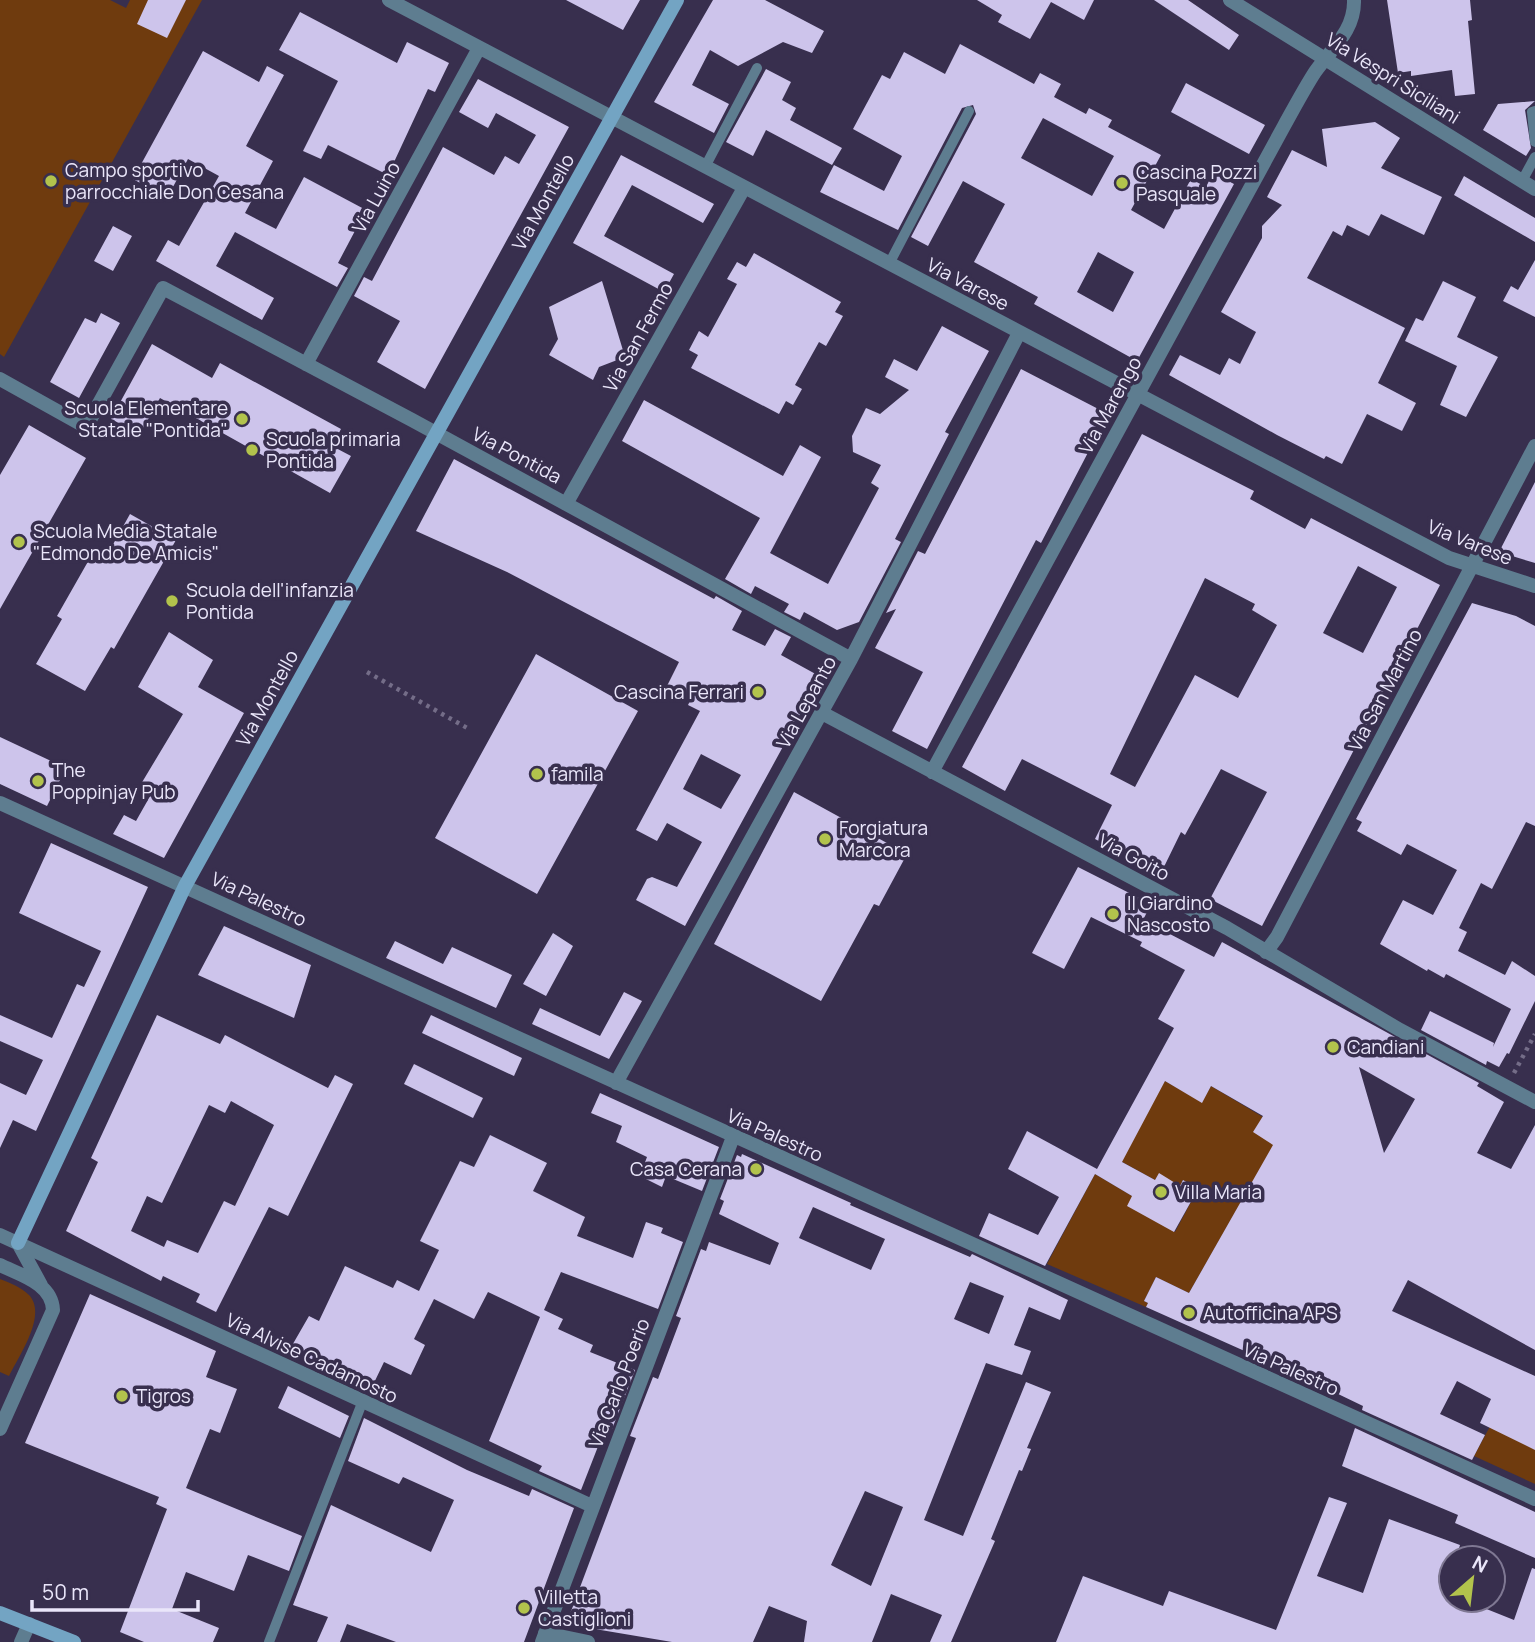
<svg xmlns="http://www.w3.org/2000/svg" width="1535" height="1642" font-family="Manrope,sans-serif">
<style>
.green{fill:#6f3b0e}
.building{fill:#cdc4eb;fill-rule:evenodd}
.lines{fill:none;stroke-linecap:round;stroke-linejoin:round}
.path{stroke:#746d88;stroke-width:4.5;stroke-dasharray:3.5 5;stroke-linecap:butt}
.lane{stroke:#5e7d90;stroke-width:10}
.street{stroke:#5e7d90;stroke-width:14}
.secondary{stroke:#73a4c3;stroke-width:14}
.poi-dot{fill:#b2c34c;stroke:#382f4e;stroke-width:2.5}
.labels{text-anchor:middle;stroke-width:7;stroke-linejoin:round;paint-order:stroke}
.street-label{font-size:19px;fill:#eae6fa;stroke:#382f4e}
.poi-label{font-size:19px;fill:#eae6fa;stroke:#382f4e;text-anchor:start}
</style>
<rect width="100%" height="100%" fill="#382f4e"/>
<!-- green -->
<path class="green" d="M0,0H110L126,8L130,0H202L4,357L0,354Z
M1165,1081L1202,1102L1211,1086L1283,1129L1189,1293L1156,1277L1144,1301L1148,1303L1146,1307L1047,1264L1095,1174L1132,1196L1175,1232L1198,1189L1183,1180L1180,1186L1159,1174L1155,1180L1106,1153Z
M0,1279C10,1283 21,1287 29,1295C48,1315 18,1357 9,1376L0,1372Z
M1535,1382V1484L1474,1456L1494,1419Z"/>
<!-- building -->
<path class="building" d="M148,0H186L167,38L137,24Z
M566,0H640L623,30Z
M713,0H765L824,31L812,53L783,42L738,66L710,50L692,85L729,104L714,133L654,102Z
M977,0H1094L1084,20L1051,2L1030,39L998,22L1002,15Z
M1154,0H1188L1239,35L1229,50Z
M1387,0H1470L1472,20L1468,21L1475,94L1455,96L1452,70L1411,76V71L1398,73Z
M300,12L397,63L407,42L449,63L435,92L428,89L388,175L328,145L321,159L303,151L338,81L279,50Z
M960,44L1034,84L1040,73L1061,84L1054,97L1086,114L1089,108L1112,120L1108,127L1161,155L1131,210L1164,229L1191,179L1206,187L1213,173L1234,184L1137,361L1034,304L1038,297L974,262L1005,204L963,181L928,246L911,237L976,114L973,105L962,108L898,230L820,192L834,165L884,191L902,156L853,129L882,75L890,79L904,52L945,74ZM1043,118L1114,156L1092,196L1021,158ZM1098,252L1134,272L1113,312L1077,292Z
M203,51L259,82L267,66L284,75L246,146L273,161L245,213L276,229L304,177L366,210L338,263L348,268L337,287L235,232L216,266L274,298L262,320L156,261L168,240L179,246L219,176L188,159L167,198L133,179Z
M766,69L791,82L782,100L796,108L790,120L842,148L832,165L766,130L753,156L726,142Z
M478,79L569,127L425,389L377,362L400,321L354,296L364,277L372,281L443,147L494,175L505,156L519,164L536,135L496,113L488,128L459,112Z
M1186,83L1265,125L1249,154L1171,112Z
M1535,101L1525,110L1531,148L1526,156L1483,130L1498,104Z
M1375,122L1400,138L1381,168L1442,197L1424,235L1381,214L1369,236L1347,225L1342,236L1333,231L1307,278L1405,328L1378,383L1416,403L1402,431L1367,414L1342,464L1326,456L1324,459L1277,435L1169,375L1180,355L1220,375L1229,358L1240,364L1256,332L1221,312L1262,238V226L1282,205L1267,197L1292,150L1327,167L1322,129Z
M621,155L714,204L703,223L632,185L604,236L674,274L664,292L573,243Z
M1464,176L1535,218V242L1454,195Z
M113,226L132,236L113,271L94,261Z
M754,253L841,302L835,312L843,316L826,346L819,342L795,385L802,389L793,405L786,401L779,414L691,368L698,355L689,350L699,331L708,337L737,284L727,279L737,262L746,267Z
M1535,260V317L1503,301L1511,286L1518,290Z
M602,281L625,357L599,367L593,380L549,355L558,339L549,307Z
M1443,281L1476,297L1457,337L1498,357L1466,417L1440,405L1457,366L1405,341L1416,318L1423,321Z
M101,313L120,323L79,398L50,382L85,318L96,323Z
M942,326L989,351L945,432L949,434L895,539L901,542L859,622L837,630L804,612L800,620L784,612L789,604L755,586L751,594L725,579L760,518L622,441L644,400L783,476L800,445L821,457L770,553L828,584L879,488L871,483L881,465L853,452L852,436L866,408L880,414L909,390L885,377L894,359L917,371Z
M152,344L212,378L220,363L341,429L332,446L351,456L330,493L160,398L140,434L111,419Z
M1021,369L1108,414L1041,543L1036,540L927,749L892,731L923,672L875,648L896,609L886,613L918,551L925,554Z
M29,425L86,458L0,609V475Z
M1142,434L1254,491L1250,499L1305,529L1311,518L1440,585L1262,926L1210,899L1267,792L1221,769L1185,835L1181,832L1161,873L1095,839L1112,805L1022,759L1005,791L962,767ZM1358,566L1397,587L1363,653L1323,633ZM1205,578L1255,604L1252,610L1277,625L1238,698L1195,675L1135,787L1110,774Z
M454,459L714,599L716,596L742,611L732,630L765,646L775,629L791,637L781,655L821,677L685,926L636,900L647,879L652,877L677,887L702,842L667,823L657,841L636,830L700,711L688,705L690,701L666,688L679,662L507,572L416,531ZM701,754L741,775L721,809L683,789Z
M1535,482V563L1499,552Z
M130,514L176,540L114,649L111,647L85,691L36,664L62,619L57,616L94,551L106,557Z
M1472,603L1516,616L1535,626V826L1526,822L1492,889L1481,883L1459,928L1467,932L1458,951L1505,975L1512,961L1535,976V1001L1509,1054L1507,1053L1499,1067L1487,1061L1486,1065L1421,1030L1430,1011L1494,1043L1493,1047L1511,1009L1446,974L1444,978L1428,969L1427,971L1380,944L1403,900L1433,915L1457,870L1407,844L1401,855L1357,831L1362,822L1356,819Z
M169,632L213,660L198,687L244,713L164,858L113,834L124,815L136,821L153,791L141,784L183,714L138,687Z
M536,654L638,711L537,894L435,838Z
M0,737L66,768L47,806L0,784Z
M794,792L907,854L879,906L874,904L821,1001L714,944Z
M51,843L148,887L36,1131L13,1120L0,1148V1083L26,1095L43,1060L0,1041V1015L52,1038L77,984L84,987L101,951L19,913Z
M1078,867L1151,904L1143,920L1214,957L1222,942L1479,1083L1477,1086L1504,1102L1477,1153L1511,1169L1535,1125V1350L1408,1280L1392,1311L1535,1376V1450L1480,1423L1491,1399L1457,1381L1440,1414L1485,1435L1472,1460L1362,1410L1363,1406L1307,1379L1146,1307L1148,1303L1144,1301L1156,1277L1189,1293L1273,1145L1253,1132L1263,1116L1211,1086L1202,1103L1165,1081L1122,1162L1155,1180L1159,1173L1180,1186L1183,1180L1198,1189L1174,1232L1127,1206L1132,1196L1095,1174L1045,1266L979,1236L989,1213L1038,1235L1059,1197L1008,1169L1027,1131L1097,1169L1174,1028L1158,1019L1185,970L1140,946L1142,942L1091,917L1064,969L1032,953ZM1359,1067L1415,1099L1384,1153Z
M224,926L311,965L294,1018L198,975Z
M553,933L573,946L546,996L523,984Z
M395,941L443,964L452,947L512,975L496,1008L386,958Z
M624,992L642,1001L609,1059L532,1024L540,1008L600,1036Z
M157,1015L220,1044L225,1035L328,1088L335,1075L353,1084L288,1216L269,1207L216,1312L196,1302L200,1294L163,1276L161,1281L66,1231L98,1162L91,1158ZM231,1101L274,1125L235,1206L224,1201L198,1253L167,1240L164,1247L131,1231L147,1196L162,1203L209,1105L225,1113Z
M431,1015L522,1058L514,1076L422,1033Z
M414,1064L483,1098L473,1118L404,1084Z
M600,1093L719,1147L702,1191L666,1176L662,1187L640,1176L647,1157L616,1142L622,1126L591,1113Z
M490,1135L547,1163L533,1191L585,1217L577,1236L633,1258L646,1222L663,1228L661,1233L683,1242L658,1309L561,1272L544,1310L563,1319L558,1329L593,1345L590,1352L635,1370L612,1429L606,1426L581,1490L539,1471L542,1466L489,1441L540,1317L488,1292L474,1319L434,1299L414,1339L425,1345L411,1375L384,1362L372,1387L290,1349L309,1316L319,1321L345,1266L393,1288L397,1280L419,1291L439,1250L420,1241L460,1161L474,1167Z
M742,1154L851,1203L850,1205L970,1257L972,1254L1068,1300L1060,1320L1029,1307L1014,1345L1031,1351L1022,1375L986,1363L924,1520L963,1536L1026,1382L1051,1392L1027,1448L1031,1449L1022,1471L1019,1470L991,1539L995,1541L951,1642H930L942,1615L891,1594L872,1642H804L807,1621L769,1606L753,1642H672L577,1626L570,1614L636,1438L630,1436L653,1377L658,1379L681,1318L676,1316L701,1249L706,1251L709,1242L770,1265L779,1243L719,1214L724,1201L720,1199L737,1155L741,1157ZM813,1207L885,1239L871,1270L799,1238ZM970,1282L1004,1296L989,1334L954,1319ZM865,1491L903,1507L871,1586L831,1565Z
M90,1294L216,1351L206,1377L237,1389L220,1433L210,1429L186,1488L302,1536L289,1571L248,1555L234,1591L186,1572L172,1609L219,1628L213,1642H144L120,1632L167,1509L156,1504L159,1497L25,1443Z
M288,1386L349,1416L340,1438L278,1408Z
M364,1418L467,1470L529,1496L532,1489L574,1508L524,1642H396L347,1624L340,1642H317L328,1617L293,1605L331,1505L431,1552L454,1500L403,1477L399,1484L348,1461Z
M1355,1428L1535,1512V1558L1455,1523L1458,1515L1342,1466Z
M1329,1497L1347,1503L1317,1576L1363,1593L1389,1519L1460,1545L1456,1558H1451V1573L1444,1592L1451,1595V1600H1464L1514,1620L1532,1568L1535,1569V1642H1056L1083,1576L1163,1606L1169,1591L1276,1630Z"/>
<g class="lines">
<!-- path -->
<path class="path" d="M367,672L469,729
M1514,1073L1535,1034"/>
<!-- lane -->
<path class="lane" d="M1535,111L1532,112L1535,142
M705,167L757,68
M1522,181L1535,157
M889,264L969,111
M269,1642L362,1403"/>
<!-- street -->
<path class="street" d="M389,0L1449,558L1535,586
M1230,0L1535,189
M306,364L479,48
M0,379L86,427L163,288L412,420L851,659
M566,504L744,188
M822,713L1227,928L1400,1030L1535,1102
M932,772L1284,126C1294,108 1304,89 1315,72C1331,49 1355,31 1354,0
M0,803L1535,1499
M1266,952L1277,937L1535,446
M616,1083L851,659L1019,333
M0,1235L592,1506
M18,1243L41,1285
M0,1265C20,1275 52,1283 53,1310L0,1429
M545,1633L588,1642
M21,1642L29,1624
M542,1642L733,1137"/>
<!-- secondary -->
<path class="secondary" d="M18,1243L185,886L677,0
M0,1613L74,1642"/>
</g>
<!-- markers -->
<g class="poi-dot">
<circle cx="51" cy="181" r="7"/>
<circle cx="1122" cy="183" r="7"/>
<circle cx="242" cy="419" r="7"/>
<circle cx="252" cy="450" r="7"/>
<circle cx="19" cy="542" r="7"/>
<circle cx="172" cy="601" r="7"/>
<circle cx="758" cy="692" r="7"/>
<circle cx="537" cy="774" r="7"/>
<circle cx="38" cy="781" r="7"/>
<circle cx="825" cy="839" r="7"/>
<circle cx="1113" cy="914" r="7"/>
<circle cx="1333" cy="1047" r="7"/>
<circle cx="756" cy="1169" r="7"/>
<circle cx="1161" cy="1192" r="7"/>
<circle cx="1189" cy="1313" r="7"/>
<circle cx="122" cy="1396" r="7"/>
<circle cx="524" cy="1608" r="7"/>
</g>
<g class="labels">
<!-- street labels -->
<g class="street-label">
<text transform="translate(1393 78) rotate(32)" y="7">Via Vespri Siciliani</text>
<text transform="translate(376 197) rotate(-61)" y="7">Via Luino</text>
<text transform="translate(543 202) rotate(-61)" y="7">Via Montello</text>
<text transform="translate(968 284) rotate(28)" y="7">Via Varese</text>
<text transform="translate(638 337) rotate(-61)" y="7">Via San Fermo</text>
<text transform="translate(1110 405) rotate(-61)" y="7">Via Marengo</text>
<text transform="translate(517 455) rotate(28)" y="7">Via Pontida</text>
<text transform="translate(1470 542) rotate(22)" y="7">Via Varese</text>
<text transform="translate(1385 690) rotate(-62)" y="7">Via San Martino</text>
<text transform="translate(267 698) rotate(-61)" y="7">Via Montello</text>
<text transform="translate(806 702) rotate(-61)" y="7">Via Lepanto</text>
<text transform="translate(1134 857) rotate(28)" y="7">Via Goito</text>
<text transform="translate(259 899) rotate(25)" y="7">Via Palestro</text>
<text transform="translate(775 1135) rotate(24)" y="7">Via Palestro</text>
<text transform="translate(312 1358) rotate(25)" y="7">Via Alvise Cadamosto</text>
<text transform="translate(1291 1369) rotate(24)" y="7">Via Palestro</text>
<text transform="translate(619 1383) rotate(-69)" y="7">Via Carlo Poerio</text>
</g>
<!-- poi labels -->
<g class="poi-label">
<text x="65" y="177">Campo sportivo<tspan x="65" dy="22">parrocchiale Don Cesana</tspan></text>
<text x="1136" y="179">Cascina Pozzi<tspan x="1136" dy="22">Pasquale</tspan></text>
<text x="228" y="415" text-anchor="end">Scuola Elementare<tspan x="228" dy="22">Statale "Pontida"</tspan></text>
<text x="266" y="446">Scuola primaria<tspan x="266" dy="22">Pontida</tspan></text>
<text x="33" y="538">Scuola Media Statale<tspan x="33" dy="22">"Edmondo De Amicis"</tspan></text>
<text x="186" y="597">Scuola dell'infanzia<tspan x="186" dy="22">Pontida</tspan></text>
<text x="744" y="699" text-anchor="end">Cascina Ferrari</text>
<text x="52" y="777">The<tspan x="52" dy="22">Poppinjay Pub</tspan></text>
<text x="551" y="781">famila</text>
<text x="839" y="835">Forgiatura<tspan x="839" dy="22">Marcora</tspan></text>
<text x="1127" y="910">Il Giardino<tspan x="1127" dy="22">Nascosto</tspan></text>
<text x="1347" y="1054">Candiani</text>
<text x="742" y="1176" text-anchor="end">Casa Cerana</text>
<text x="1175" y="1199">Villa Maria</text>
<text x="1203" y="1320">Autofficina APS</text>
<text x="136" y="1403">Tigros</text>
<text x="538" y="1604">Villetta<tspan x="538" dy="22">Castiglioni</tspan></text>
</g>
</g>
<!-- north arrow -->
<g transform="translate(1472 1579) rotate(28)"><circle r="33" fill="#382f4e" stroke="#7f7893" stroke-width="2"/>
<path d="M0-5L12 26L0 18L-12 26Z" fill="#b2c34c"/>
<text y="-10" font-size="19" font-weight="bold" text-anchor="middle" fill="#eae6fa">N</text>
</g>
<!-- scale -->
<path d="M32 1600v10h166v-10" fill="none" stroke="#eae6fa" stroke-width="3.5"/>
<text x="42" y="1600" font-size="21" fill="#eae6fa" stroke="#382f4e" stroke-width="5" paint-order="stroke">50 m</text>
</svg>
